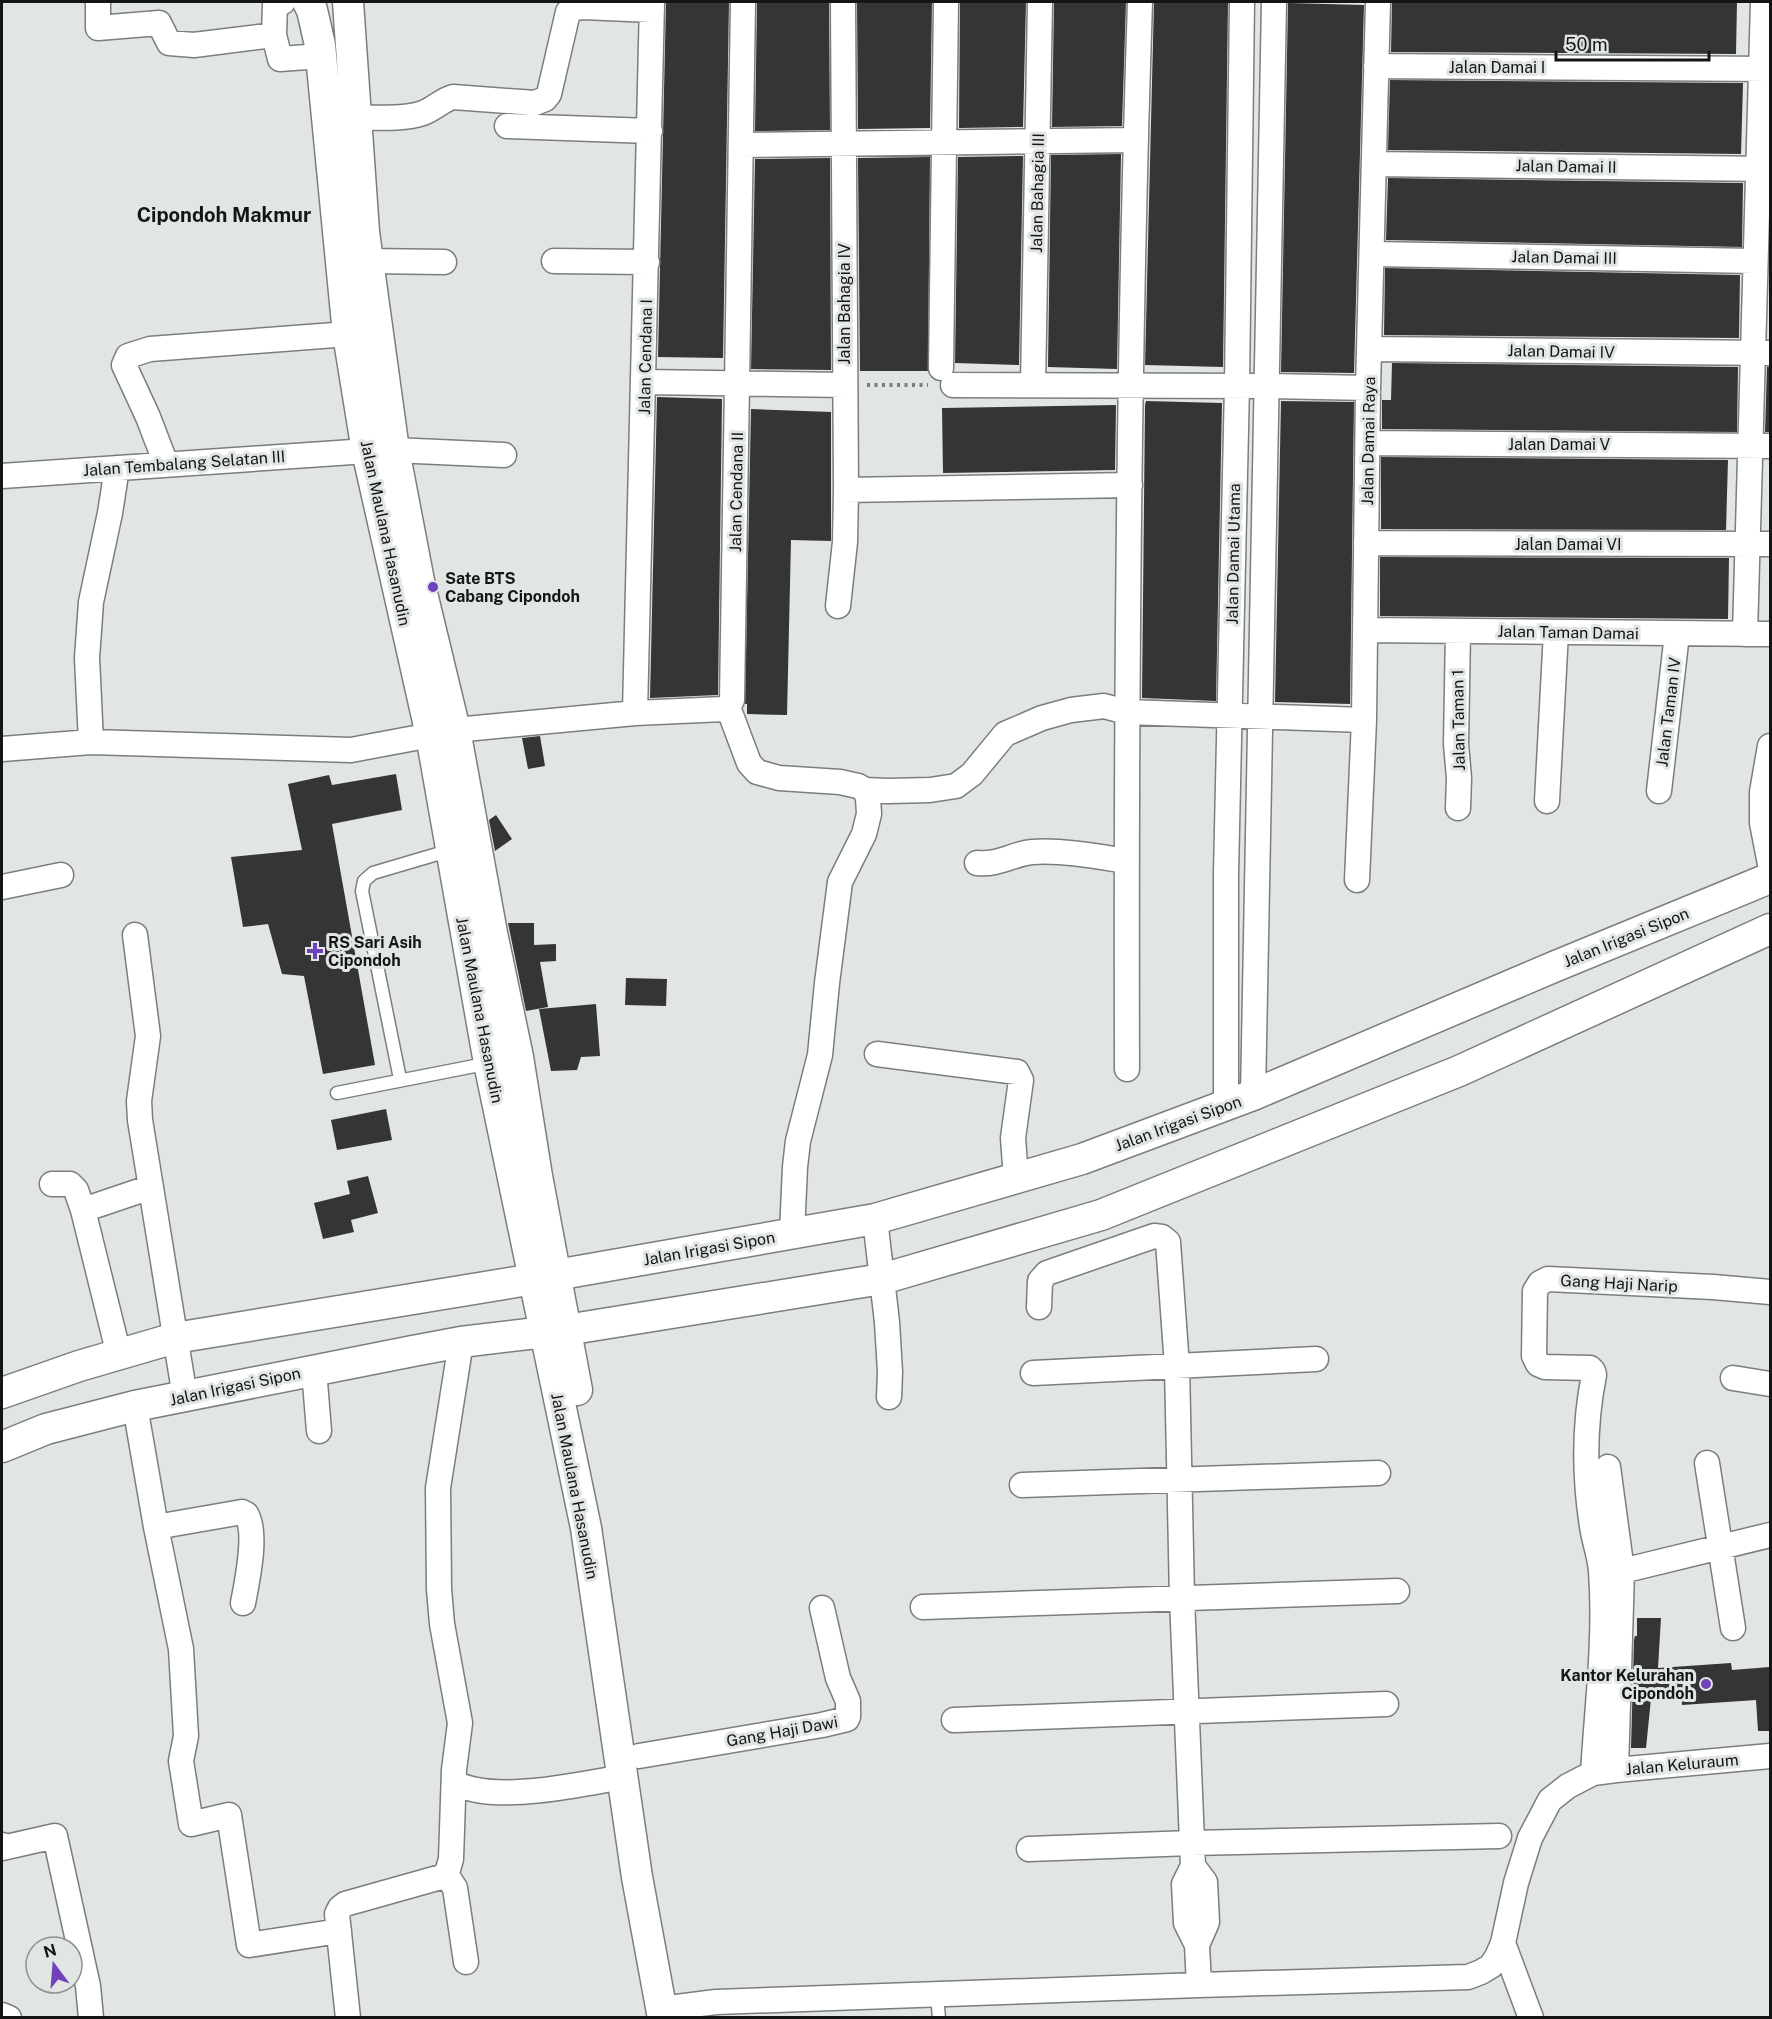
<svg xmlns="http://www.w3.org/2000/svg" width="1772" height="2019" font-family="'Public Sans',sans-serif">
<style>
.building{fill:#353437}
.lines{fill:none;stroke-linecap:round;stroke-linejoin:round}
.service-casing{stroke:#7b7e7d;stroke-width:15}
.minor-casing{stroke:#7b7e7d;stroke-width:27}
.tertiary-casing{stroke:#7b7e7d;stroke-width:33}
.path{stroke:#7b7e7d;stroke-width:4;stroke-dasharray:3 4.5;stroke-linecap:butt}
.service{stroke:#fff;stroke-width:12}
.minor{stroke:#fff;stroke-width:24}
.tertiary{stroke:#fff;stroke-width:30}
.poi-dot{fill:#6f42ba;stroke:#e1e6e4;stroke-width:2}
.labels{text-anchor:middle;stroke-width:6;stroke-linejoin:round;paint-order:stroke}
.street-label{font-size:16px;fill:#141515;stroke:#e1e6e4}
.poi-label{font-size:16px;font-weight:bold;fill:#141515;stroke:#e1e6e4;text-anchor:start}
.quarter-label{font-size:20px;font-weight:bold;fill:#141515;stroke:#e1e6e4}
</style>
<rect width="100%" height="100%" fill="#e1e6e4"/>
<!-- building -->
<path class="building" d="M666,2H729L723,358L658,357Z
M757,2L829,3L830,130L755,131Z
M857,2H932L930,128L858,129Z
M960,2H1026L1023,127L959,128Z
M1054,2H1126L1122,126L1052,127Z
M1154,2H1228L1223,367L1145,365Z
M1392,2H1737L1736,54L1391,52Z
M1288,3L1364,5L1354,373L1281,372Z
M1390,80L1743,83L1741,154L1388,150Z
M1121,154L1117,369L1048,367L1051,155Z
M1023,156L1019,365L955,363L958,157Z
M930,157L928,371H860L858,158Z
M830,158L831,370L751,369L755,159Z
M1388,178L1743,183L1742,247L1386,240Z
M1385,268L1740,275L1739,338L1384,335Z
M1392,363L1738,367L1737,432L1382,429V400H1391Z
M1767,367H1770V432H1765Z
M657,397L722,399L718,695L650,698Z
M1146,401L1222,403L1216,701L1142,698L1145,405Z
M1281,401L1354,402L1350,704L1275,702Z
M1116,405L1115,470L943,473L942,408Z
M751,409L831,412V541L791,540L787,715L747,714V704H745Z
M1381,457L1728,460L1726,530L1381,529Z
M1380,557L1729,558L1728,619L1380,616Z
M540,736L545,766L528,769L522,738Z
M396,774L402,810L332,824L375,1065L323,1074L304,976L282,974L268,924L243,927L231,857L302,850L288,784L329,775L332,785Z
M496,815L512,839L495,851L489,820Z
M508,923H534V945L556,944V961L540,962L548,1007L526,1011Z
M626,978L667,979L666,1006L625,1005Z
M596,1004L600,1056L581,1057L577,1070L551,1071L539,1009Z
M386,1109L392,1140L337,1150L331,1120Z
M368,1176L378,1213L351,1220L354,1232L323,1239L314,1203L350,1194L347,1181Z
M1637,1618H1661L1658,1668L1731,1663L1732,1670L1770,1667V1731H1758L1756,1700L1682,1705L1681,1693L1652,1689L1646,1748H1631L1634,1640L1635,1636H1637Z"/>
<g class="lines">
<defs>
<path id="service" d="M400,1079L362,891L364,881L373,873L451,850
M337,1093L490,1063
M937,1996L939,2018"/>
<path id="minor" d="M98,2V28L159,23L169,43L194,45L274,35L280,59L321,56
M274,35L275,5L283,2
M1376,66L1770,69
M355,118C377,117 403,120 423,113C434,109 442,100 453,97L535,103L545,99L549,94L568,12L575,8L583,7L652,10
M507,126L650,131
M742,145L1136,140
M1374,164L1770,169
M1373,254L1755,261
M368,261L444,262
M554,261L647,262
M1370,349L1770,353
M941,368L946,2
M644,382L845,385
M953,385L1266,386L1368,388
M1033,385L1040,2
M1368,443L1770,446
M394,450L504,455
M166,464L148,417L124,365L128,356L150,349L348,334
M2,476L367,451
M846,490L1130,485
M1366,543L1770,544
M838,606L845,542L846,490L843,2
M1365,630L1770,634
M1458,631L1456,744L1459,778L1458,808
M1745,634L1763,2
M728,707L749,763L757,772L779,778L840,782L858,786L865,790L889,791L930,790L956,786L972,774L1005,734L1042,718L1071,710L1104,706L1126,712L1364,720
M635,713L652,2
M455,730L635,713L724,709L730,704L732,700L743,2
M91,742L87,658L91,602L110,513L117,468
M1770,746L1762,792V823L1770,864
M2,749L91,742L351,750L431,735
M1659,791L1677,634
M1547,801L1556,632
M977,863C1000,865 1012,854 1032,852C1063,850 1095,856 1126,861
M1357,880L1364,720L1368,388L1378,2
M2,887L61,875
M135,935L148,1036L139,1101L140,1120L185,1397
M877,1054L1017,1072L1021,1080L1013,1138L1016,1178
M1127,1069C1126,713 1128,357 1140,2
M1253,1095L1274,2
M1226,1106V873L1237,385L1242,2
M52,1184H70L76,1190L83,1210
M875,1219L887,1322L890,1372L889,1397
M792,1233L795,1167L798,1141L820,1055L827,983L840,882L864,834L869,814L868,798L865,790
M1039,1307L1040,1281L1047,1273L1154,1236L1162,1237L1168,1242L1177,1366L1182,1598L1193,1866L1184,1884L1186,1923L1197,1945L1199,1985L1468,1977L1481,1972L1491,1966L1497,1957L1503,1943L1516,1883L1530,1838L1550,1800L1568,1786L1593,1773L1616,1770L1770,1756
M119,1355L83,1210L151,1187
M314,1370L319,1431
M1033,1373L1316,1359
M1733,1378L1770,1384
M135,1406L156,1527L181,1649L186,1736L181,1761L191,1824L229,1815L249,1945L339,1931
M1707,1463L1733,1628
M1608,1467L1622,1571L1616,1770
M1022,1485L1378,1473
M156,1527L242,1512L246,1514C258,1532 247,1582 243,1603
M1622,1571L1770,1535
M923,1607L1397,1591
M954,1720L1386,1704
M639,1756L822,1725L847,1719L848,1717V1701L838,1678L822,1608
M1593,1773C1597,1706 1606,1638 1601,1571C1600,1556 1594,1541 1592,1526C1584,1475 1584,1425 1594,1375L1593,1371L1590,1368L1545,1367L1538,1364L1534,1356L1535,1291L1540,1283L1548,1279L1713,1287L1770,1292
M455,1784C462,1786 470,1789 477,1790C518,1798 582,1784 623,1777
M2,1845V1848L55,1836L88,1986L91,2018
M1029,1849L1191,1843L1499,1836
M1193,1866L1205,1882L1207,1922L1197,1945
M446,1874L455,1888L466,1962
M1503,1943L1531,2018
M661,2009L716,2002L1199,1985
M2,2015L9,2018
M348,2018L337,1914L340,1908L345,1904L441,1877L447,1873L451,1859L454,1770L460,1723L442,1624L439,1589L438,1488L461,1342"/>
<path id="tertiary" d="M308,2L312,10L320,45L348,334L367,451L431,735L489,1063L586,1528L637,1877L663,2018
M348,2L364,232L394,450L419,581L455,730L492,933L518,1057L537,1176L577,1390
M556,1275L875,1219L1082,1159L1253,1095L1556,966L1770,878
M566,1330L882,1279L1101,1215L1459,1071L1770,929
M2,1393L79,1366L175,1338L534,1279
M2,1447L46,1429L135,1406L413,1351L461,1342L545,1332"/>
</defs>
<!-- service casing -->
<use href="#service" class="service-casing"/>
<!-- minor casing -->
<use href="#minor" class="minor-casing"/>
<!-- tertiary casing -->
<use href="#tertiary" class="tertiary-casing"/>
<!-- path -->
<path class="path" d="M867,385H928"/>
<!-- service -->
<use href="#service" class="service"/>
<!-- minor -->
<use href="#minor" class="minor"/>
<!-- tertiary -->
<use href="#tertiary" class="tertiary"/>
</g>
<!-- markers -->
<g class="poi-dot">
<circle cx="433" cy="587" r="6"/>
<path d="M312 942h6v6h6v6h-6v6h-6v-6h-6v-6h6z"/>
<circle cx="1706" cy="1684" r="6"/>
</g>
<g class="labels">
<!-- street labels -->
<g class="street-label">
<text x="1497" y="73">Jalan Damai I</text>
<text transform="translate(1566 166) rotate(1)" y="6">Jalan Damai II</text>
<text transform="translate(1037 193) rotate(-89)" y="6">Jalan Bahagia III</text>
<text transform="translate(1564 257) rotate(1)" y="6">Jalan Damai III</text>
<text transform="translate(844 304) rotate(-90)" y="6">Jalan Bahagia IV</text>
<text transform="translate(1561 351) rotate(1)" y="6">Jalan Damai IV</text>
<text transform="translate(645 357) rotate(-89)" y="6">Jalan Cendana I</text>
<text transform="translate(1368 441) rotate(-89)" y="6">Jalan Damai Raya</text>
<text x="1559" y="450">Jalan Damai V</text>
<text transform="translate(184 463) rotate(-4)" y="6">Jalan Tembalang Selatan III</text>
<text transform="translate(736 492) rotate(-89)" y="6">Jalan Cendana II</text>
<text transform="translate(386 533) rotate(78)" y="6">Jalan Maulana Hasanudin</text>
<text x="1568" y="550">Jalan Damai VI</text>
<text transform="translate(1233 554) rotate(-89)" y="6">Jalan Damai Utama</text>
<text transform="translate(1568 632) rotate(1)" y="6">Jalan Taman Damai</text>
<text transform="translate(1668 712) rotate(-83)" y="6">Jalan Taman IV</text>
<text transform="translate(1458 720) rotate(-91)" y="6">Jalan Taman 1</text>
<text transform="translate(1626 937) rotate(-22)" y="6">Jalan Irigasi Sipon</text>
<text transform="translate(480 1010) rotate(79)" y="6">Jalan Maulana Hasanudin</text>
<text transform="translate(1178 1123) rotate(-20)" y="6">Jalan Irigasi Sipon</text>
<text transform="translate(709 1248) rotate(-10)" y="6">Jalan Irigasi Sipon</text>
<text transform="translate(1619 1283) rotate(3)" y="6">Gang Haji Narip</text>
<text transform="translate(235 1386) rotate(-12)" y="6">Jalan Irigasi Sipon</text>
<text transform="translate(575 1486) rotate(79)" y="6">Jalan Maulana Hasanudin</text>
<text transform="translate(782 1731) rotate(-10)" y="6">Gang Haji Dawi</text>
<text transform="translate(1682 1764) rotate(-5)" y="6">Jalan Keluraum</text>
</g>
<!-- poi labels -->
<g class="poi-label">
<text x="445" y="584">Sate BTS<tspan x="445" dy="18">Cabang Cipondoh</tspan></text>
<text x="328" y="948">RS Sari Asih<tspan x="328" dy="18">Cipondoh</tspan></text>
<text x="1694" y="1681" text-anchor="end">Kantor Kelurahan<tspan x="1694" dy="18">Cipondoh</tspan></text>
</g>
<!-- quarter labels -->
<g class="quarter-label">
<text x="224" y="222">Cipondoh Makmur</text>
</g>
</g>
<!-- border -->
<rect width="1772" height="2019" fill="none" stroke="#141515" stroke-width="6"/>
<!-- north arrow -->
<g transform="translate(54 1965) rotate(344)"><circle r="28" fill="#e1e6e4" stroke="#8f9291" stroke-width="1.5"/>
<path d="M0-4.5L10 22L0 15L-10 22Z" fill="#6f42ba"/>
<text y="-9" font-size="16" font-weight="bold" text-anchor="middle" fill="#141515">N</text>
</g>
<!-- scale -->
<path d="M1556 51v9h153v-9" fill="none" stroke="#141515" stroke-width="3"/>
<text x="1565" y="51" font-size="18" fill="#141515" stroke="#e1e6e4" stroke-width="4.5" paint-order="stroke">50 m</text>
</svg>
